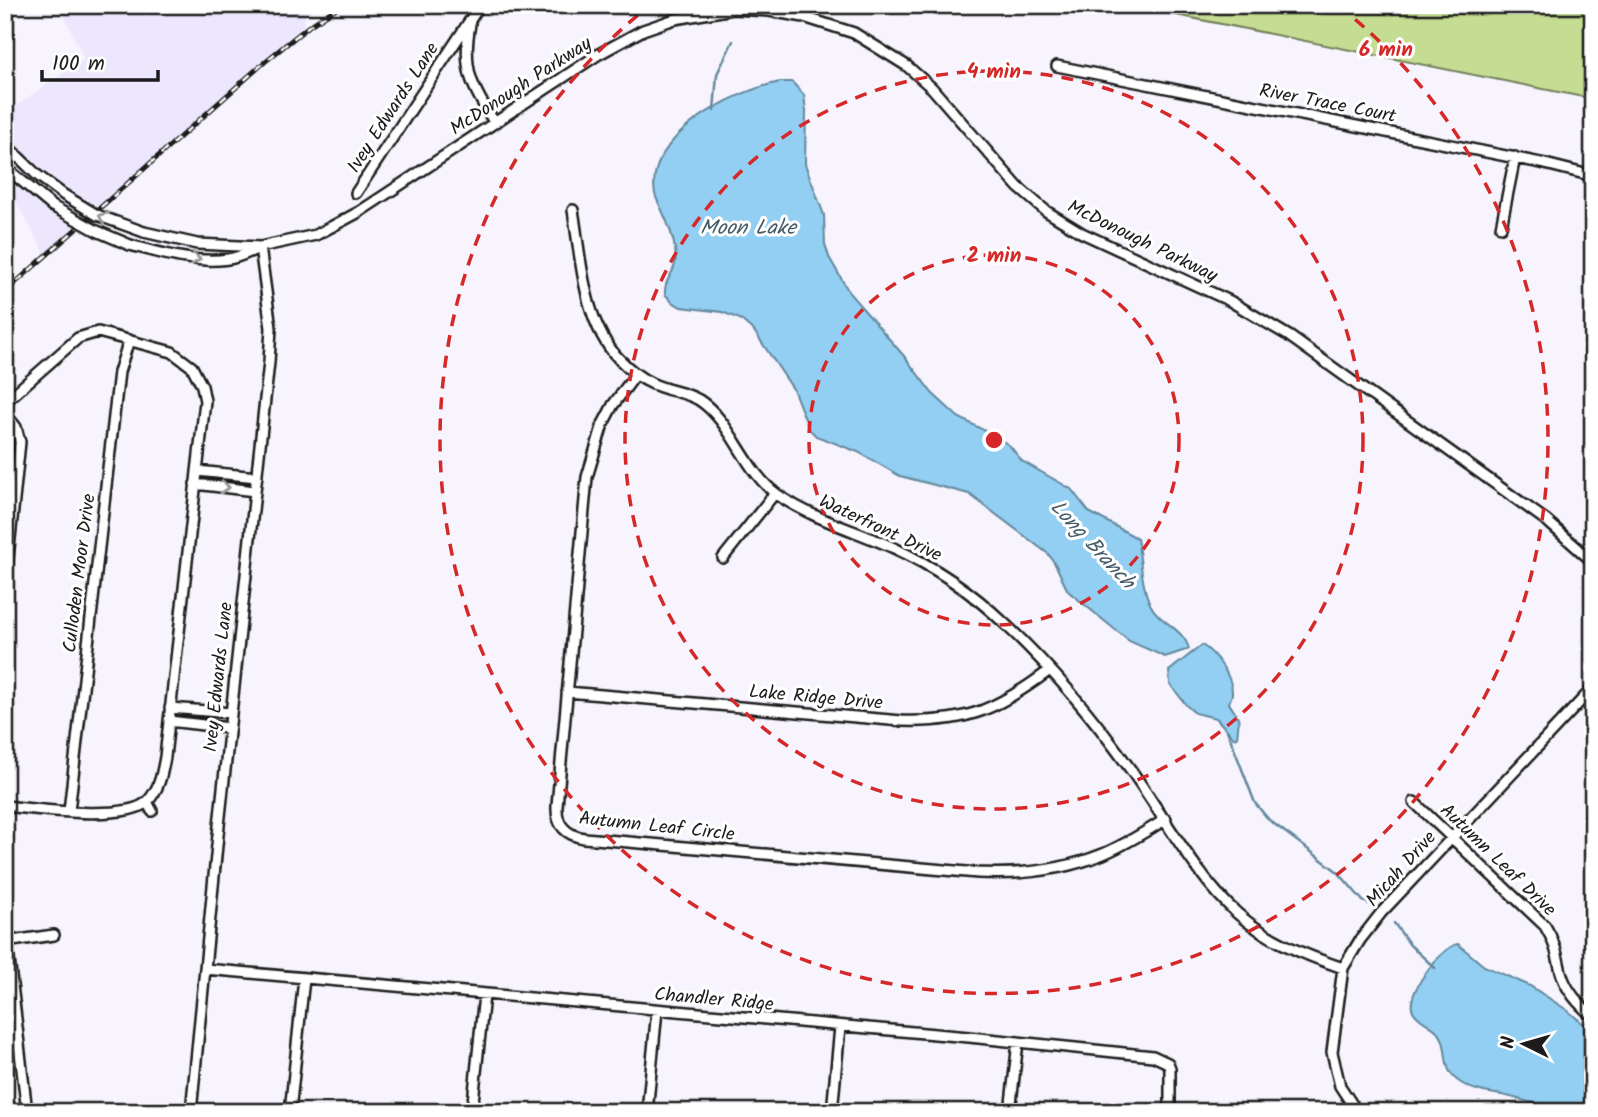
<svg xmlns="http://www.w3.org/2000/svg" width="1598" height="1117" font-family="Kalam,sans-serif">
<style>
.built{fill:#ede7fd}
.green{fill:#c5dd93;stroke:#707c58;stroke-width:2}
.water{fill:#92cff2;stroke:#63879c;stroke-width:2}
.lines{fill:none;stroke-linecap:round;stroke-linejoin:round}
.stream{stroke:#63879c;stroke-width:2.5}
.minor-casing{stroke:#1c1c1c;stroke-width:14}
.minor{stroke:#fff;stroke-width:9}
.rail-casing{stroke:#1c1c1c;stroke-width:5}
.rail{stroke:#fff;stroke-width:2.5;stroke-dasharray:8;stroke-linecap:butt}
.minor-bridge-casing{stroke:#1c1c1c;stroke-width:14;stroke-linecap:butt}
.minor-bridge{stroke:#fff;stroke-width:9}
.oneway{stroke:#999}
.ring{fill:none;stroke:#d62828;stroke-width:3.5;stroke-dasharray:12 9}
.labels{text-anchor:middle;stroke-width:6;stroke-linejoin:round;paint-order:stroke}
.street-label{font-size:19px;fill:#1c1c1c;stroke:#fff}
.water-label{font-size:21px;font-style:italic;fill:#455b67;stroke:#fff}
.centre{fill:#d62828;stroke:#fff;stroke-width:3.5}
.ring-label{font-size:21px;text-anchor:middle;font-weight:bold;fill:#d62828;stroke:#fff;stroke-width:6;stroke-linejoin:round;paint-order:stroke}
</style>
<rect width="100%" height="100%" fill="#f7f4fe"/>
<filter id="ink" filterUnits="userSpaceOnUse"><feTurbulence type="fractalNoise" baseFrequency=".0143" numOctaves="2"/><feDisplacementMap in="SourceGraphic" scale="14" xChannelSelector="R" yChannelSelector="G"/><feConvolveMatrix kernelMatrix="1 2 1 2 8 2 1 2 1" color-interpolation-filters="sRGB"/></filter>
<g filter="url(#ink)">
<!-- built -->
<path class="built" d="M59,5H306L303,29L45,254L5,182V113L84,59Z"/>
<!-- green -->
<path class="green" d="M1127,5H1593V99Z"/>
<!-- water -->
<path class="water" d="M780,82H792L804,95L806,111L805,164L824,215L825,244L829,257L850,294L904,356L932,393L958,417L997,437L1010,446L1022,461L1071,489L1089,512L1137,538C1141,559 1141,584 1150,604C1159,623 1184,628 1189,649L1165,657L1129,641L1069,592C1060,579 1059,565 1047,553L969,494L900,476L858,452L816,436L809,429L793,389L754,331L740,319L722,312L681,307L672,302L665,294C664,275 679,274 675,249C673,235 667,221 661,208C659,203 656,199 655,194C644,136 734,91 780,82Z
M1202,645C1215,653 1233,677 1232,693C1232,696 1230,700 1229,703L1239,719L1237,737L1234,738L1216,718L1195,713L1187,706L1170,684L1169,671Z
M1458,944L1484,966L1530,986L1567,1010L1593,1032V1108C1573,1106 1552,1106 1534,1103C1523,1101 1513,1097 1502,1095C1488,1093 1474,1091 1461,1083C1443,1072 1448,1058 1443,1041C1438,1025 1420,1024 1413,1011C1404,995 1442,946 1458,944Z"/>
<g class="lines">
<!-- stream -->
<path class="stream" d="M714,111L717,74L733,41
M1227,730L1255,803L1269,820L1338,872L1363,901L1375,907
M1394,923L1410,945L1435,968"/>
<defs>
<path id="minor" d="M470,24C462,68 471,87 495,123
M1057,66L1541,163L1593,176
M5,144L37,175L64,195
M5,167L52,206
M356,193L480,5
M573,210C581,258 583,322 619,359C628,368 639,378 651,383C666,391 684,391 699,400C732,421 745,473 778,495C813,519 854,530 892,547C933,566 971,591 1004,623C1052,668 1095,719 1133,773C1164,817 1198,879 1238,914C1269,941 1305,955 1343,968
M1501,227L1515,157
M144,232L197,244L260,247L316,235L359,212L599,54L643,30L675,19L733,9L769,11L804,17L854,33L907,66L932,88L1018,187L1046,211L1082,233L1230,301L1289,336L1547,521L1593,562
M130,245C161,253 196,264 228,259C238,258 249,252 259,248
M636,374L613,405L603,424L587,477L557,806C556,825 566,835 584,838L978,873C1020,875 1064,870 1103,854C1125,845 1145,832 1166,819
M5,402L78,338L98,332L172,352L192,367L202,386L205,401L165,757C162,773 160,788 148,801C128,822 35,809 5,806
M5,413L16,427L20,442L5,587
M197,471L257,477
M195,484L255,491
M723,558L775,493
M567,692L902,721C968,723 998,709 1050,670
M170,708L231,713
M169,721L229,728
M147,802L152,811
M1414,802L1545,926C1555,942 1557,954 1561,972C1566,991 1579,1004 1593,1017
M69,811L119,372L129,340
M5,942L54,935
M7,942L27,1112
M205,969L969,1037L1153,1056L1168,1063L1170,1068V1112
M191,1112L218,835L269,362L271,328L260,247
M290,1112L304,978
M472,1112L484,995
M647,1112L657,1010
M832,1112L840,1027
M1010,1112L1018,1042
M1357,1112L1340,1086L1332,1052L1343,968L1360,940L1381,913L1593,688"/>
</defs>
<!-- minor casing -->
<use href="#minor" class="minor-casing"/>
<!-- minor -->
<use href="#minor" class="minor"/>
<defs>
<path id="rail" d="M5,292L267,60L309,26L341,5"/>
</defs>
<!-- rail casing -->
<use href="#rail" class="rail-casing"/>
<!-- rail -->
<use href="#rail" class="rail"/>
<defs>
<path id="minor-bridge" d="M64,195L97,215L144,232
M52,206L97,231L130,245"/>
</defs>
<!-- minor-bridge casing -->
<use href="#minor-bridge" class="minor-bridge-casing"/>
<!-- minor-bridge -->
<use href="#minor-bridge" class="minor-bridge"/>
</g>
<!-- one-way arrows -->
<defs><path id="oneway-chevron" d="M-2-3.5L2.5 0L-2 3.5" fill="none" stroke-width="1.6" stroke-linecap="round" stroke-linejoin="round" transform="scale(1.75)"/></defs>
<g class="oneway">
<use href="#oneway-chevron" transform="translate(103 217) rotate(-155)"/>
<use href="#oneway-chevron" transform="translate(196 259) rotate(6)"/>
<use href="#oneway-chevron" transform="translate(225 487) rotate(6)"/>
</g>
</g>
<!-- distance rings -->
<g class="ring">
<circle cx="994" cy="440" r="185"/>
<circle cx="994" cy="440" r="369"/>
<path d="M1339 6A554 554 0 1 1 649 6"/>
</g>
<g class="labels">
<!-- street labels -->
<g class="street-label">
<text transform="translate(520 85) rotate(-33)" y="7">McDonough Parkway</text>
<text transform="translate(1328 102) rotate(11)" y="7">River Trace Court</text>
<text transform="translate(392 107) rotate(-57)" y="7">Ivey Edwards Lane</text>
<text transform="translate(1143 240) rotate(26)" y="7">McDonough Parkway</text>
<text transform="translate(881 527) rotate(25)" y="7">Waterfront Drive</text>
<text transform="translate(78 573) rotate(-83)" y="7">Culloden Moor Drive</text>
<text transform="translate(217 677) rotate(-84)" y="7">Ivey Edwards Lane</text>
<text transform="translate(816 696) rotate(5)" y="7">Lake Ridge Drive</text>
<text transform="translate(657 825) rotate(6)" y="7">Autumn Leaf Circle</text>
<text transform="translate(1499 859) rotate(44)" y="7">Autumn Leaf Drive</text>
<text transform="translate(1400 868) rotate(-48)" y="7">Micah Drive</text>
<text transform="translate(714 998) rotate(5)" y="7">Chandler Ridge</text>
</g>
<!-- water labels -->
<g class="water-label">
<text x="748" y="234">Moon Lake</text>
<text transform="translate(1093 544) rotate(47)" y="7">Long Branch</text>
</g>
</g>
<circle cx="994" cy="440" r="10" class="centre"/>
<g class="ring-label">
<text x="1386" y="56">6 min</text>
<text x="994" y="78">4 min</text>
<text x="994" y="262">2 min</text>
</g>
<!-- margin -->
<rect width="1598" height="1117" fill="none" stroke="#fff" stroke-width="28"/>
<rect x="14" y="14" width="1570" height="1089" fill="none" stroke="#1c1c1c" stroke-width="2.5" filter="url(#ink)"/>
<!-- north arrow -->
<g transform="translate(1524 1044) rotate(275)" stroke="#ffffff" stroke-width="5" paint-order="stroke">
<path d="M0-5L12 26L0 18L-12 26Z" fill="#1c1c1c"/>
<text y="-10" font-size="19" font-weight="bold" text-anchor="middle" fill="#1c1c1c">N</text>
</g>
<!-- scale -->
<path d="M42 70v10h116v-10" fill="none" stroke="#1c1c1c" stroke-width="3.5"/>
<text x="52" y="70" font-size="21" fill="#1c1c1c" stroke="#ffffff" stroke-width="5" paint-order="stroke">100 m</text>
</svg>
